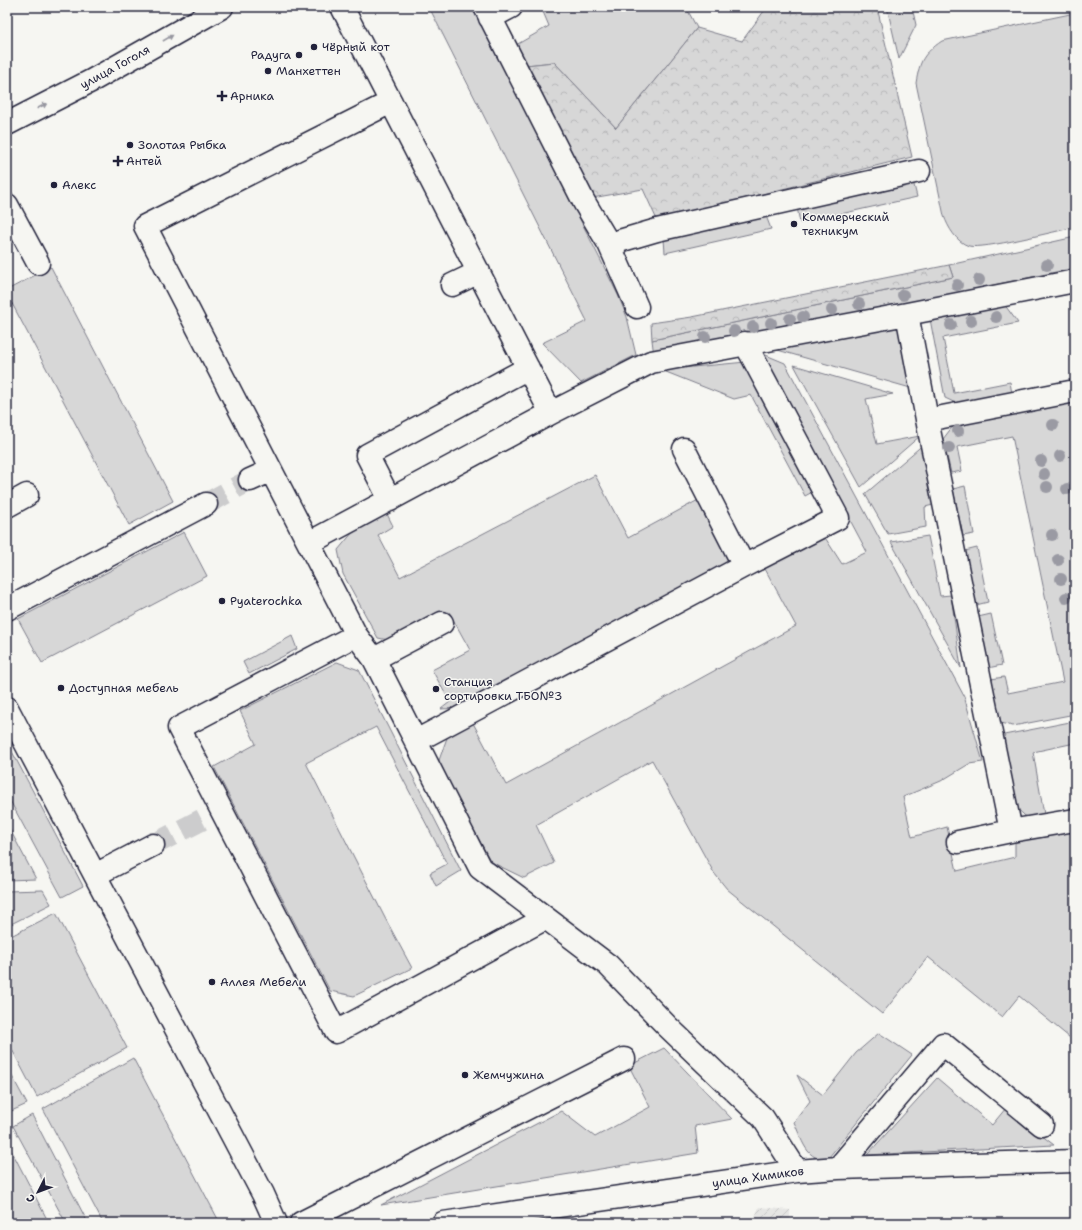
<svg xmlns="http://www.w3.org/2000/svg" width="1082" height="1230" font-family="'Shantell Sans',sans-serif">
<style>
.industrial{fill:url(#industrial-furrows)}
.grass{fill:#d7d7d7;stroke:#7c7c89}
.forest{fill:url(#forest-crowns);stroke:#7c7c89}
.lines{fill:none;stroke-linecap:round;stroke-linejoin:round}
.minor-tunnel{stroke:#cccccd;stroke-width:22;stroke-dasharray:22 11;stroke-linecap:butt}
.minor-casing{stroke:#22223b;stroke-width:25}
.minor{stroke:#f6f6f2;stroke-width:22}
.tree{fill:#9a9aa3}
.oneway{fill:#9797a0}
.poi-dot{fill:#22223b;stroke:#f6f6f2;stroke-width:1.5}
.labels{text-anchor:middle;stroke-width:3;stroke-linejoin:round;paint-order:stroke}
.poi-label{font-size:12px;fill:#22223b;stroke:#f6f6f2;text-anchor:start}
.street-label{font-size:12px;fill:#22223b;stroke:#f6f6f2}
</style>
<defs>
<pattern id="industrial-furrows" width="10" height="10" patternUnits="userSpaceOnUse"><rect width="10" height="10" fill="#e6e6e4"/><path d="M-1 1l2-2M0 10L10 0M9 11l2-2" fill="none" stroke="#c5c5c4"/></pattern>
<pattern id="forest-crowns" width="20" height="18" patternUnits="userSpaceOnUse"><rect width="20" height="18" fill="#d7d7d7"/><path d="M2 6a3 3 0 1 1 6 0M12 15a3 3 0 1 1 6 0" fill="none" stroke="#b8b8b9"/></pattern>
</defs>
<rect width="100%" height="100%" fill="#f6f6f2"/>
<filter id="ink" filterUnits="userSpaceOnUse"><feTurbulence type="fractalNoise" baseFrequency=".025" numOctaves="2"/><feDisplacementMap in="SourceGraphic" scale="8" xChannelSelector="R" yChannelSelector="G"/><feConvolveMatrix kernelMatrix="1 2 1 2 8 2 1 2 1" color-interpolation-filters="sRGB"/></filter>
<g filter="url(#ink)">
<!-- industrial -->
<path class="industrial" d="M759,1207L790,1210V1223H715L753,1222Z"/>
<!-- grass -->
<path class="grass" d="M429,7H474L618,295L627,317L636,355L581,383L542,343L587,321Z
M541,7H634L636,11L643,7H686L697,28L616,128L554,62L526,65L516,45L549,26Z
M887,7H912L916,25L899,59Z
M1075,13V227C1057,231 982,250 969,246C956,242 948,227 944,216L916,83C920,60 923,54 942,41Z
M913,181L917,197L800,223L797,207Z
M766,216L771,229L665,253L664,239Z
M1075,237V268L654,356L652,340L953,277L949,265Z
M51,267L173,501L129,525L7,294V290Z
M1004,304L1018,323L943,338L954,393L1010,382L1012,394L960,405L945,398L930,319Z
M901,322L914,389L760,345Z
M761,353L785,363L964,696L983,762L969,764L941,781L903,797L912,837L947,827L957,871L1015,857V842L1075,831V1042L1019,996L1002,1017L928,957L882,1014L727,889L714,873L652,760L536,825L554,863L524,878L491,862L438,763L448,735L473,723L506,785L796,626L764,567L824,536L842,564L867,552Z
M746,362L816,490L805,496L751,395L734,399L661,370Z
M794,365L893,394L866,399L877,444L920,436L861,487Z
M1075,401V714L1013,726L1000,723L991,679L1004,677L1008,693L1063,682L1012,436L957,447L962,471L951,473L943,439L953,426Z
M925,443L937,504L925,507L926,527L888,534L865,494Z
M595,475L628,538L702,498L730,559L718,570L459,708L441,709L450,702L432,670L470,650L449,612L394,641L378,638L343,574L338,550L353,532L386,512L393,526L378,535L400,577Z
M965,486L974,534L963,536L953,489Z
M184,532L207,576L42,663L18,619Z
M928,536L940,596L951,595L961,668L891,542Z
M977,548L988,602L976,605L965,551Z
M991,614L1002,665L988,668L978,617Z
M292,636L297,649L249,674L243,662Z
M337,662L359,670L461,871L436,886L430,873L447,864L376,727L306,763L385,918L412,968L354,996L330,991L214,767L256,744L240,711Z
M1075,721V743L1033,752L1045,820L1032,822L1014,806L999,736Z
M7,742L83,886L62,897L7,795Z
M7,824L36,879L7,880Z
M43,890L51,904L7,926V891Z
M56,913L127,1048L37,1097L7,1040V938Z
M879,1033L912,1055L829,1157C807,1165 801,1137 794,1122L810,1101L797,1075L823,1095L856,1053Z
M664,1048L732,1119L695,1126L698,1153L381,1205L561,1111L595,1137L650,1107L629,1066Z
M133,1058L220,1223H103L43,1109Z
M7,1067L27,1104L7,1113Z
M937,1078L992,1125L1006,1108L1054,1145L867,1155Z
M32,1115L88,1223H66L13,1126Z
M7,1142L49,1223L7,1222Z"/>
<!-- forest -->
<path class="forest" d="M767,7H877L912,157L657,220L643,189L592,198L526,65L554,62L616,128L697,28L742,41Z
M949,265L953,277L652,340L651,323L692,317Z"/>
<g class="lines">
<!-- minor-tunnel -->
<path class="minor-tunnel" d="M206,504L250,480
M153,845L205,818"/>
<defs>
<path id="minor" d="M342,7L551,413
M485,7L584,202L609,244L637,307
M490,18L511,7
M391,102L145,226L356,635L374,659L480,868L608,965L667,1026L763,1118L797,1171
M7,124L91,81L222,7
M7,205L38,263
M609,244L657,230L919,171
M452,285L479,272
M907,314L930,435L1011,831L1075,820
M927,420L1075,391
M684,449L744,566
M250,480L270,471
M390,500L367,455L528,368
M7,506L27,495
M309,543L551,413L651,362L907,314L1075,281
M7,609L206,504
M356,635L179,728L336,1032L546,918
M374,659L442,623
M7,708L263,1194L276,1223
M416,741L744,566L838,518L745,343
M958,842L1011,831
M95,875L153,845
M838,1168L943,1044L1042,1125
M301,1223L624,1059
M443,1223L797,1171L838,1168L1075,1161"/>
</defs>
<!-- minor casing -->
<use href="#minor" class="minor-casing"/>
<!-- minor -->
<use href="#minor" class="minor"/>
</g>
<!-- trees -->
<g class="tree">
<circle cx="1047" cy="265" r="6"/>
<circle cx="979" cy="280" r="6"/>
<circle cx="957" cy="285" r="6"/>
<circle cx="903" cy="295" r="6"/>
<circle cx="859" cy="304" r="6"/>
<circle cx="832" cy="310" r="6"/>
<circle cx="803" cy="317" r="6"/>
<circle cx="996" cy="317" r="6"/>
<circle cx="790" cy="319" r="6"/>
<circle cx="971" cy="321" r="6"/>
<circle cx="771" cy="323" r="6"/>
<circle cx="951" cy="325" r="6"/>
<circle cx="753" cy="327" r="6"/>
<circle cx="734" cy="331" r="6"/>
<circle cx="705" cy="337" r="6"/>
<circle cx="1053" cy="425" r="6"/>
<circle cx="958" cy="431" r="6"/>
<circle cx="949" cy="448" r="6"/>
<circle cx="1060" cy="456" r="6"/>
<circle cx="1041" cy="461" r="6"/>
<circle cx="1044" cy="474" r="6"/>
<circle cx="1047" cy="487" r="6"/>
<circle cx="1067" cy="489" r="6"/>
<circle cx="1052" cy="535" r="6"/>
<circle cx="1058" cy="560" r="6"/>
<circle cx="1061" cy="579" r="6"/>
<circle cx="1066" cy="598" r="6"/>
</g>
<!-- one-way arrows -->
<defs><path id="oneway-solid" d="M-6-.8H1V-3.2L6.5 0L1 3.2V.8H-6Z"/></defs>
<g class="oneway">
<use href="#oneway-solid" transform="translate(168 38) rotate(-30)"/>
<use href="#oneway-solid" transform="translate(42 106) rotate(-27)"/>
</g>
</g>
<!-- markers -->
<g class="poi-dot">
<circle cx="314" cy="47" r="4"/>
<circle cx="299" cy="55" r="4"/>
<circle cx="268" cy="71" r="4"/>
<path d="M220 90h4v4h4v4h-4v4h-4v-4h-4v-4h4z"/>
<circle cx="130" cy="145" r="4"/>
<path d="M116 155h4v4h4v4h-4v4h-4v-4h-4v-4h4z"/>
<circle cx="54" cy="185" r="4"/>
<circle cx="794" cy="224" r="4"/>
<circle cx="222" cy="601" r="4"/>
<circle cx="61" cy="688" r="4"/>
<circle cx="436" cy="689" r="4"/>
<circle cx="212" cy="982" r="4"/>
<circle cx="465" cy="1075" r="4"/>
</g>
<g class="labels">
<!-- poi labels -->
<g class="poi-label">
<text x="322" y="51">Чёрный кот</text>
<text x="291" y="59" text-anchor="end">Радуга</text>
<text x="276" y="75">Манхеттен</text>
<text x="230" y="100">Арника</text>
<text x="138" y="149">Золотая Рыбка</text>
<text x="126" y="165">Антей</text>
<text x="62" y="189">Алекс</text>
<text x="802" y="221">Коммерческий<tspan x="802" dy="14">техникум</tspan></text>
<text x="230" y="605">Pyaterochka</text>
<text x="444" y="686">Станция<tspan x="444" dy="14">сортировки ТБО№3</tspan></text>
<text x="69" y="692">Доступная мебель</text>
<text x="220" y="986">Аллея Мебели</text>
<text x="473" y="1079">Жемчужина</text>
</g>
<!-- street labels -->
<g class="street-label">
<text transform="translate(115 67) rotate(-29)" y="4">улица Гоголя</text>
<text transform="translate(758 1177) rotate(-8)" y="4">улица Химиков</text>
</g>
</g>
<!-- margin -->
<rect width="1082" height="1230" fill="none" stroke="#f6f6f2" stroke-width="24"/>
<rect x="12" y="12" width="1058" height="1206" fill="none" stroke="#22223b" stroke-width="1.5" filter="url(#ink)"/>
<!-- north arrow -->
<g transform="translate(38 1192) rotate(228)" stroke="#f6f6f2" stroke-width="3" paint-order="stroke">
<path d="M0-3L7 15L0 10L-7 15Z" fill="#22223b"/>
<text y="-6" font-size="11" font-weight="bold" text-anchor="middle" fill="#22223b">С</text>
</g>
</svg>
